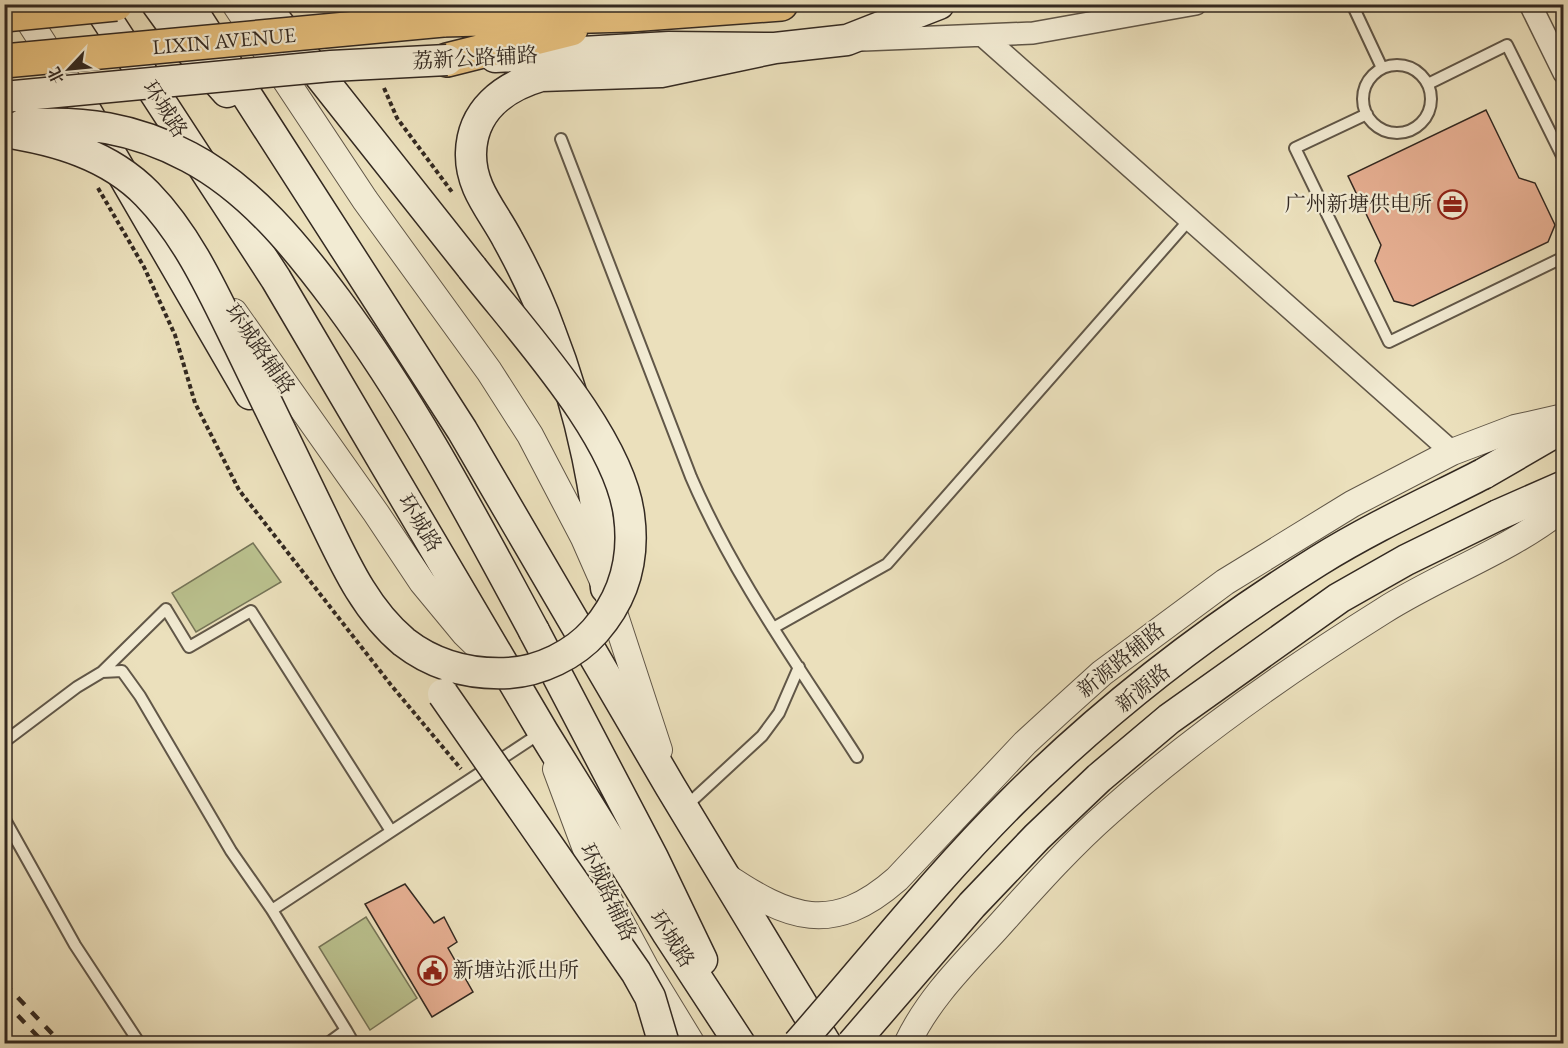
<svg xmlns="http://www.w3.org/2000/svg" width="1568" height="1048" font-family="'EB Garamond','Noto Serif SC',serif">
<style>
.green{fill:#bac18e;stroke:#767558;stroke-width:1.5}
.building{fill:#e6af92;stroke:#332921;stroke-width:1.5}
.lines{fill:none;stroke-linecap:round;stroke-linejoin:round}
.service-casing{stroke:#615748;stroke-width:14}
.minor-casing{stroke:#615748;stroke-width:24}
.tertiary-casing{stroke:#615748;stroke-width:28}
.secondary-casing{stroke:#332921;stroke-width:33}
.primary-casing{stroke:#332921;stroke-width:36}
.path{stroke:#332921;stroke-width:4;stroke-dasharray:4.5 3;stroke-linecap:butt}
.service{stroke:#f2ebd3;stroke-width:10}
.minor{stroke:#f2ebd3;stroke-width:21}
.tertiary{stroke:#f2ebd3;stroke-width:26}
.secondary{stroke:#f2ebd3;stroke-width:30}
.primary{stroke:#e6c07e;stroke-width:33}
.rail{stroke:#332921;stroke-width:4.5;stroke-dasharray:10 10;stroke-linecap:butt}
.secondary-bridge-casing{stroke:#332921;stroke-width:33;stroke-linecap:butt}
.primary-bridge-casing{stroke:#332921;stroke-width:36;stroke-linecap:butt}
.secondary-bridge{stroke:#f2ebd3;stroke-width:30}
.primary-bridge{stroke:#e6c07e;stroke-width:33}
.labels{text-anchor:middle;stroke-width:4.5;stroke-linejoin:round;paint-order:stroke}
.street-label{font-size:21px;fill:#332921;stroke:#f2ebd3}
.poi-label{font-size:21px;fill:#332921;stroke:#f2ebd3;text-anchor:end}
</style>
<rect width="100%" height="100%" fill="#ebe0bc"/>
<filter id="stains"><feTurbulence type="fractalNoise" baseFrequency=".00333" numOctaves="4"/><feColorMatrix values="0 0 0 0 .2 0 0 0 0 .09 0 0 0 0 .02 0 0 0 .5 -.17"/></filter>
<radialGradient id="worn" r=".72"><stop offset=".6" stop-color="#630" stop-opacity="0"/><stop offset="1" stop-color="#630" stop-opacity=".3"/></radialGradient>
<!-- green -->
<path class="green" d="M253,543L281,582L196,632L172,593Z
M366,917L417,998L370,1030L319,947Z"/>
<!-- building -->
<path class="building" d="M1486,110L1519,178L1535,183L1555,225L1548,242L1413,306L1394,301L1375,261L1381,245L1348,176Z
M405,884L434,923L444,917L457,942L448,948L473,992L432,1017L365,904Z"/>
<g class="lines">
<defs>
<path id="service" d="M1352,4L1382,68
M1363 99a34 34 0 1 1 68 0a34 34 0 1 1-68 0Z
M1428,84L1507,45L1564,160
M1367,114L1295,148L1389,342L1564,257
M561,139L691,477C734,577 798,665 857,757
M773,628L887,564L1190,219
M102,672L166,609L189,647L251,611L391,831
M4,742L77,687L102,672L122,671L140,696L231,851L272,910L346,1030L327,1044
M684,808L762,736L779,713L799,667
M4,818L75,945L140,1044
M272,910L542,732
M346,1030L354,1044"/>
<path id="minor" d="M1530,4L1564,73
M983,36L1452,452
M863,40L1033,33L1196,4"/>
<path id="tertiary" d="M18,4L83,105
M235,4L365,200L489,371L530,435L584,538L606,588L659,750
M234,312L376,513L422,582L465,634L496,664
M556,769L596,876L645,967L692,1044
M724,875C789,919 832,936 897,879L1025,743L1061,710L1102,673L1225,582L1352,504L1452,452L1515,428L1564,417
M907,1044C928,999 963,965 996,929C1032,889 1068,848 1109,812C1194,736 1287,671 1383,611C1441,574 1510,551 1564,507"/>
<path id="secondary" d="M97,4L276,279L543,732L668,934L740,1044
M157,4L194,55L227,92
M188,4L462,430L670,786L826,1044
M263,4L472,268
M495,57L669,47L775,48L847,40L939,4
M83,106L250,394
M1483,474L1564,427
M1498,515L1564,486
M606,588C598,498 583,415 550,331C539,300 524,269 508,240C493,211 470,188 471,153C472,111 503,87 541,76L661,72L775,48
M534,631L653,858L702,960"/>
<path id="primary" d="M443,20L629,15L781,4
M447,60L571,29"/>
</defs>
<!-- service casing -->
<use href="#service" class="service-casing"/>
<!-- minor casing -->
<use href="#minor" class="minor-casing"/>
<!-- tertiary casing -->
<use href="#tertiary" class="tertiary-casing"/>
<!-- secondary casing -->
<use href="#secondary" class="secondary-casing"/>
<!-- primary casing -->
<use href="#primary" class="primary-casing"/>
<!-- path -->
<path class="path" d="M384,88L397,118L452,192
M98,188L144,267L175,335L195,403L239,490L391,685L461,769"/>
<!-- service -->
<use href="#service" class="service"/>
<!-- minor -->
<use href="#minor" class="minor"/>
<!-- tertiary -->
<use href="#tertiary" class="tertiary"/>
<!-- secondary -->
<use href="#secondary" class="secondary"/>
<!-- primary -->
<use href="#primary" class="primary"/>
<!-- rail -->
<path class="rail" d="M4,983L62,1044
M4,1001L45,1044"/>
<defs>
<path id="secondary-bridge" d="M4,97L331,66L447,60
M22,125C82,120 135,128 189,157C250,189 296,246 337,301C414,405 473,518 534,631
M4,132C56,140 109,155 147,194C188,236 213,292 239,345C266,400 292,455 319,510C342,557 363,608 404,642C435,666 470,675 509,673C540,671 574,655 595,631C624,598 635,559 629,515C619,436 522,332 472,268
M443,694L636,972L650,997L664,1044
M798,1044C869,963 936,878 1012,802C1103,711 1209,629 1318,561C1371,528 1428,502 1483,474
M852,1044L972,905L1037,837L1099,778L1169,719L1339,598L1406,560L1498,515"/>
<path id="primary-bridge" d="M4,15L116,4
M4,61L443,20"/>
</defs>
<!-- secondary-bridge casing -->
<use href="#secondary-bridge" class="secondary-bridge-casing"/>
<!-- primary-bridge casing -->
<use href="#primary-bridge" class="primary-bridge-casing"/>
<!-- secondary-bridge -->
<use href="#secondary-bridge" class="secondary-bridge"/>
<!-- primary-bridge -->
<use href="#primary-bridge" class="primary-bridge"/>
</g>
<!-- icons -->
<defs>
<symbol id="office-ring" viewBox="-11 -11 22 22"><circle r="9.5" fill="#f2ebd3" stroke="#8f2418" stroke-width="1.5"/><path d="M-6-3h4V-5.5h4V-3h4V5H-6ZM-1-4.5V-3h2v-1.5ZM-6 0V1H6V0Z" fill="#8f2418"/></symbol>
<symbol id="civic-ring" viewBox="-11 -11 22 22"><circle r="9.5" fill="#f2ebd3" stroke="#8f2418" stroke-width="1.5"/><path d="M-.6-6.5H3V-4.5H.6V-3L4-1V1h2V6H-6V1h2V-1L-.6-3ZM-1.2 2.5V6h2.4V2.5Z" fill="#8f2418"/></symbol>
</defs>
<g fill-rule="evenodd">
<use href="#office-ring" x="1436" y="188" width="33" height="33"/>
<use href="#civic-ring" x="416" y="954" width="33" height="33"/>
</g>
<g class="labels">
<!-- street labels -->
<g class="street-label">
<text transform="translate(224 41) rotate(-5)" y="7">LIXIN AVENUE</text>
<text transform="translate(475 58) rotate(-3)" y="7">荔新公路辅路</text>
<text transform="translate(165 109) rotate(57)" y="7">环城路</text>
<text transform="translate(260 349) rotate(55)" y="7">环城路辅路</text>
<text transform="translate(420 523) rotate(59)" y="7">环城路</text>
<text transform="translate(1121 660) rotate(-39)" y="7">新源路辅路</text>
<text transform="translate(1143 688) rotate(-39)" y="7">新源路</text>
<text transform="translate(608 892) rotate(65)" y="7">环城路辅路</text>
<text transform="translate(672 939) rotate(57)" y="7">环城路</text>
</g>
<!-- poi labels -->
<g class="poi-label">
<text x="1432" y="211">广州新塘供电所</text>
<text x="453" y="977" text-anchor="start">新塘站派出所</text>
</g>
</g>
<!-- margin -->
<rect width="1568" height="1048" fill="none" stroke="#ebe0bc" stroke-width="24"/>
<rect x="6" y="6" width="1556" height="1036" fill="none" stroke="#332921" stroke-width="3"/>
<rect x="12" y="12" width="1544" height="1024" fill="none" stroke="#332921" stroke-width="1.5"/>
<!-- north arrow -->
<g transform="translate(69 69) rotate(244)" stroke="#f2ebd3" stroke-width="4.5" paint-order="stroke">
<path d="M0-4.5L10 22L0 15L-10 22Z" fill="#332921"/>
<text y="-9" font-size="16" font-weight="bold" text-anchor="middle" fill="#332921">北</text>
</g>
<rect width="100%" height="100%" filter="url(#stains)"/>
<rect width="100%" height="100%" fill="url(#worn)"/>
</svg>
